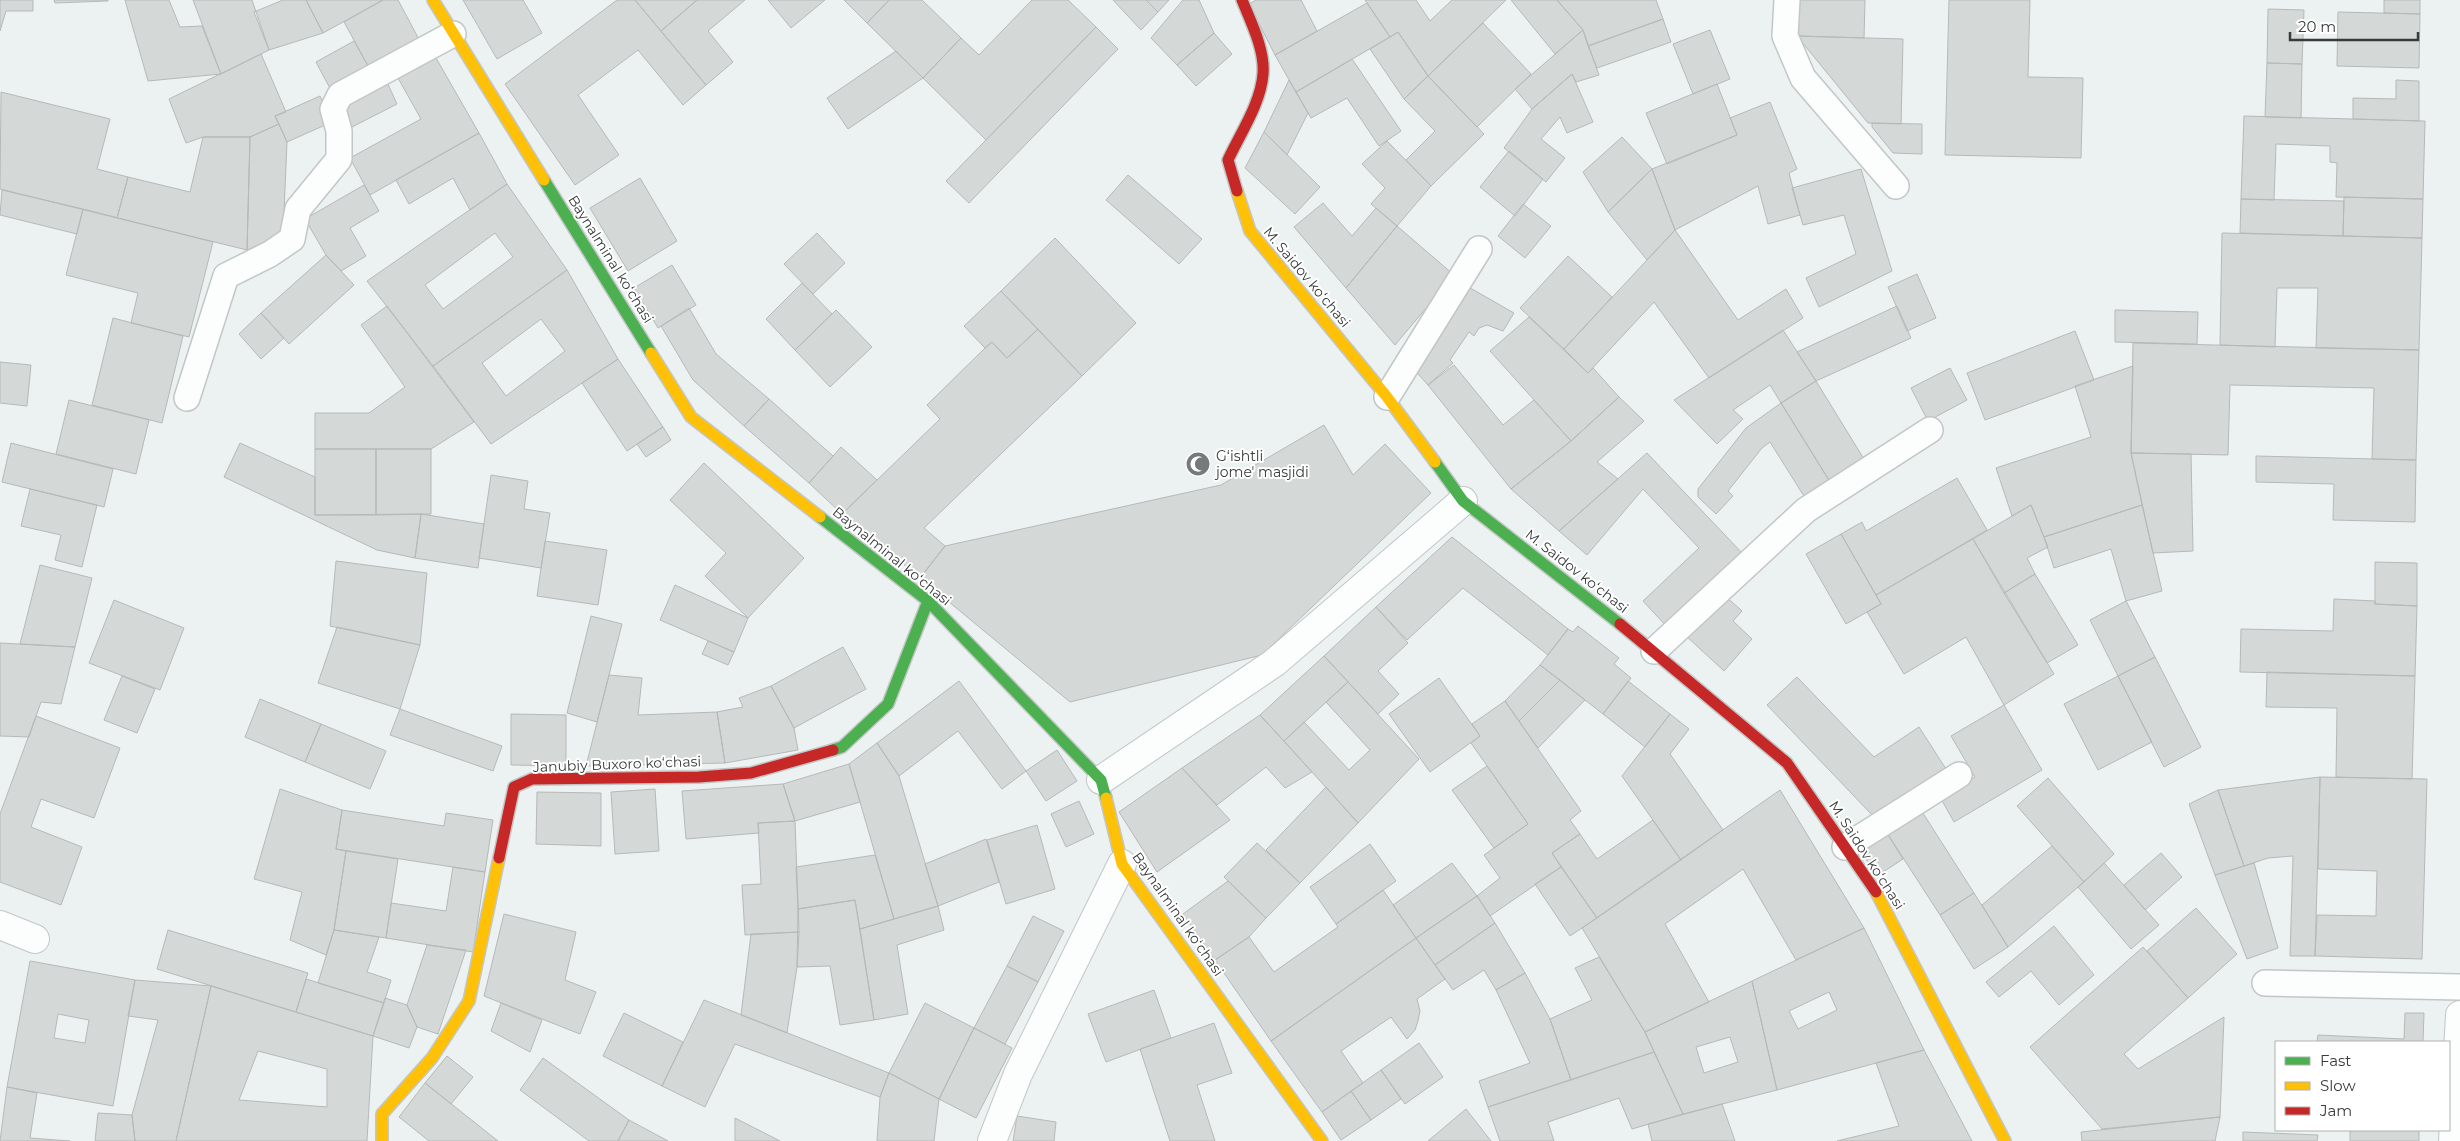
<svg xmlns="http://www.w3.org/2000/svg" width="2460" height="1141" font-family="Montserrat,sans-serif">
<style>
.building{fill:#d4d9d8;stroke:#b5b9b9;fill-rule:evenodd}
.lines{fill:none;stroke-linecap:round;stroke-linejoin:round}
.lane-casing{stroke:#c2c7c6;stroke-width:28}
.street-casing{stroke:#c2c7c6;stroke-width:30}
.fast-casing{stroke:#c2c7c6;stroke-width:14}
.slow-casing{stroke:#c2c7c6;stroke-width:14}
.jam-casing{stroke:#c2c7c6;stroke-width:14}
.lane{stroke:#fcfdfd;stroke-width:25}
.street{stroke:#fcfdfd;stroke-width:28}
.fast{stroke:#4caf50;stroke-width:11}
.slow{stroke:#ffc107;stroke-width:11}
.jam{stroke:#c62828;stroke-width:11}
.labels{text-anchor:middle;stroke-width:4;stroke-linejoin:round;paint-order:stroke}
.street-label{font-size:14px;fill:#373b3a;stroke:#fff}
.poi-label{font-size:14px;fill:#373b3a;stroke:#fff;text-anchor:start}
</style>
<rect width="100%" height="100%" fill="#ecf2f1"/>
<!-- building -->
<path class="building" d="M0,0H33V11H6L0,31Z
M54,0H108V1L55,3Z
M125,0H169L180,27L202,26L221,74L148,81Z
M193,0H252L269,50L221,74Z
M283,0H306L323,33L269,50L254,12Z
M306,0H383L323,33Z
M383,0H398L422,45L372,73L344,22Z
M463,0H523L542,33L497,59Z
M617,0H635L706,85L683,105L638,50L578,95L619,155L575,185L505,84Z
M635,0H697L661,31Z
M697,0H745L708,31L733,62L706,85L661,31Z
M768,0H825L791,28Z
M844,0H889L867,23Z
M889,0H922L961,38L923,78L867,23Z
M1032,0H1068L1096,27L986,140L923,78L961,38L979,55Z
M1113,0H1146L1158,12L1141,30Z
M1146,0H1169L1158,12Z
M1183,0H1199L1214,33L1177,65L1151,38Z
M1256,0H1301L1317,31L1275,55L1249,4Z
M1365,0H1416L1430,21L1452,0H1506L1428,76L1398,32L1390,37Z
M1511,0H1557L1583,30L1555,54Z
M1557,0H1656L1663,19L1588,46L1583,30Z
M1798,0H1865L1864,38L1797,36Z
M1949,0H2030L2028,77L2083,78L2081,158L1945,155Z
M2384,0H2420V14L2384,13Z
M1367,3L1390,37L1296,92L1275,55Z
M2268,9L2304,10L2302,64L2267,63Z
M2338,12L2420,14L2419,68L2337,66Z
M1663,19L1671,42L1597,68L1588,46Z
M1483,23L1531,74L1477,127L1428,76Z
M1096,27L1118,49L969,203L946,181Z
M1583,30L1599,75L1576,82L1572,74L1532,109L1515,89Z
M1710,30L1730,79L1693,94L1673,44Z
M1398,32L1428,76L1404,99L1370,49Z
M1214,33L1232,54L1196,86L1177,65Z
M1797,36L1903,39L1901,124L1868,123Z
M354,41L372,73L333,94L316,62Z
M896,51L923,78L848,129L827,98Z
M261,54L286,112L275,116L279,124L250,137H203L186,143L169,99Z
M436,58L479,133L370,195L350,158L421,119L398,78Z
M1352,59L1401,131L1379,146L1347,98L1311,118L1296,92Z
M2267,63L2302,64L2301,118L2265,117Z
M1572,74L1593,122L1567,133L1560,117L1541,139L1565,158L1546,182L1504,148L1532,109Z
M1428,76L1484,134L1431,186L1406,160L1435,131L1404,99Z
M386,80L397,104L352,127L340,103Z
M1289,80L1308,113L1287,155L1264,132Z
M2396,80L2419,81V121L2353,119V98L2396,99Z
M1717,84L1737,135L1667,164L1646,113Z
M1,92L110,119L97,169L128,177L117,218L0,189Z
M320,96L332,122L287,142L275,116Z
M1770,102L1797,169L1789,173L1800,215L1768,224L1758,186L1675,230L1652,169L1737,135L1730,118Z
M2244,116L2425,121L2423,199L2336,197L2337,163L2330,162V146L2276,144L2274,200L2241,199Z
M1872,123L1922,124V154L1893,153L1872,127Z
M279,124L287,142L283,235L247,250L250,137Z
M1264,132L1320,187L1295,214L1245,168Z
M479,133L507,184L470,210L453,178L409,204L396,180Z
M203,137H250L247,250L117,218L128,177L190,192Z
M1622,137L1652,169L1608,212L1583,172Z
M1387,141L1431,186L1397,226L1371,204L1385,188L1362,164Z
M1509,151L1543,179L1515,216L1480,187Z
M1652,169L1675,230L1647,260L1608,212Z
M1861,169L1892,271L1819,307L1806,278L1856,254L1844,215L1803,225L1792,188Z
M1128,175L1202,239L1179,264L1106,200Z
M640,178L677,241L628,271L590,208Z
M507,184L567,270L433,366L367,281ZM495,233L513,257L443,309L425,285Z
M364,185L379,211L350,228L366,256L341,271L326,255L305,219Z
M2,190L83,209L77,234L0,215Z
M2344,197L2423,199L2422,238L2343,236Z
M2241,199L2344,201L2343,236L2240,233Z
M1323,203L1352,236L1376,208L1397,226L1346,288L1294,227Z
M1523,204L1551,226L1525,258L1498,236Z
M83,209L213,242L189,337L131,323L138,293L66,275Z
M1397,226L1454,275L1395,345L1346,288Z
M1675,230L1738,320L1786,289L1803,318L1709,378L1654,302L1588,373L1564,349Z
M817,233L845,263L813,294L784,264Z
M2222,233L2422,238L2419,350L2316,348L2318,288H2277L2275,347L2220,345Z
M1055,238L1136,323L1082,376L1001,291Z
M326,255L354,285L289,344L261,313Z
M1568,256L1612,297L1564,349L1520,308Z
M672,265L696,305L658,328L634,288Z
M567,270L618,359L491,444L433,366ZM541,319L565,351L506,396L482,363Z
M1917,274L1936,318L1907,331L1888,287Z
M802,283L832,314L795,350L766,319Z
M1465,285L1514,313L1503,331L1487,325L1479,328L1474,336L1469,332L1450,360L1453,363L1428,385L1410,365Z
M1001,291L1038,329L1007,358L992,342L985,348L964,326Z
M387,306L474,422L431,449H315V413H369L405,387L361,325Z
M1897,306L1911,338L1816,381L1797,352Z
M689,308L716,354L769,399L744,426L693,380L661,326Z
M836,310L872,347L830,387L795,350Z
M2115,310L2198,312L2197,344L2115,342Z
M261,313L284,338L261,359L239,334Z
M1529,317L1588,373L1593,368L1619,397L1571,441L1490,351Z
M113,318L183,336L162,423L92,405Z
M1038,329L1082,376L924,528L945,546L920,578L842,514L940,419L927,405L985,348L992,342L1007,358Z
M1783,330L1816,381L1781,403L1770,385L1733,410L1743,419L1717,444L1674,400Z
M2075,331L2094,380L1985,420L1967,373Z
M2133,343L2419,350L2416,460L2372,459L2374,388L2230,385L2228,455L2131,453Z
M618,359L663,427L627,451L582,383Z
M0,362L31,365L27,406L0,403Z
M1454,365L1503,425L1534,400L1571,441L1511,489L1428,385Z
M2133,366L2131,453L2142,505L2044,537L2031,505L2012,516L1996,468L2091,437L2075,386Z
M1950,368L1967,400L1928,421L1911,388Z
M1816,381L1867,464L1832,485L1781,403Z
M1619,397L1644,421L1597,462L1618,479L1559,531L1511,489L1571,441Z
M769,399L833,456L809,483L744,426Z
M69,400L149,420L136,474L56,454Z
M1781,403L1832,485L1807,501L1770,442L1762,448L1728,491L1733,496L1716,514L1698,497V489L1746,428Z
M1324,425L1353,475L1385,444L1431,493L1262,655L1070,702L920,578L945,546L1221,485Z
M663,427L671,440L646,457L637,444Z
M11,443L113,469L104,507L2,482Z
M240,443L315,477V515L421,514L415,558L377,550L224,477Z
M841,447L877,480L842,514L809,483Z
M315,449H376V515H315Z
M376,449H431V514L376,515Z
M1647,453L1744,555L1668,628L1643,601L1699,548L1643,489L1587,555L1559,531Z
M2131,453L2191,454L2193,551L2153,553Z
M2256,456L2416,460L2415,522L2333,520L2334,484L2256,482Z
M704,463L804,558L748,618L705,576L726,553L670,500Z
M491,475L528,481L524,509L550,513L541,568L479,558Z
M1957,478L1987,530L1876,595L1841,534L1862,522L1866,531Z
M30,489L97,505L82,567L55,560L61,535L21,526Z
M2031,505L2048,547L2027,558L2035,574L2004,593L1973,539Z
M2142,505L2162,591L2126,601L2111,549L2054,568L2044,537Z
M421,514L484,524L478,568L415,558Z
M1841,534L1881,604L1846,624L1806,554Z
M1452,537L1568,629L1548,655L1463,588L1407,640L1376,607Z
M1973,539L2054,674L2004,705L1966,637L1904,674L1867,612L1881,604L1876,595Z
M545,541L607,550L598,605L537,596Z
M336,561L427,573L420,645L330,626Z
M2375,562L2417,563V606L2375,604Z
M40,565L92,578L75,647L20,644Z
M2035,574L2078,645L2047,663L2004,593Z
M675,585L748,618L734,652L660,620Z
M1722,593L1742,611L1733,621L1752,639L1724,671L1685,635Z
M2334,599L2375,601V604L2417,606L2415,676L2240,672L2241,629L2333,631Z
M114,600L184,628L160,690L89,663Z
M2126,601L2155,657L2118,676L2090,620Z
M1376,607L1408,643L1378,671L1399,694L1378,714L1324,656Z
M591,616L622,624L597,722L567,713Z
M1578,626L1619,658L1614,664L1631,678L1603,714L1540,665L1568,629L1573,632Z
M337,627L420,645L400,709L318,683Z
M708,641L734,652L728,665L702,654Z
M0,643L75,647L61,704L41,702L29,737L0,736Z
M843,647L866,689L794,728L771,686Z
M1324,656L1348,682L1284,741L1260,715Z
M2155,657L2201,747L2164,767L2118,676Z
M1540,665L1560,680L1519,721L1505,701Z
M2267,672L2415,676L2412,779L2336,777L2337,708L2266,707Z
M609,675L642,678L638,715L717,712L725,763L586,766Z
M122,676L155,689L137,733L104,720Z
M2118,676L2152,742L2098,770L2064,704Z
M1797,677L1874,757L1919,727L1946,769L1874,817L1767,705Z
M1439,678L1480,736L1430,772L1389,714Z
M1560,680L1585,700L1538,748L1519,721Z
M959,681L1026,771L1002,789L958,731L899,776L877,743Z
M1628,681L1670,714L1645,747L1603,714Z
M1348,682L1419,759L1358,823L1284,741L1304,722L1349,770L1370,750L1326,702Z
M771,686L794,728L798,750L725,763L717,712L743,707L739,698Z
M260,699L321,724L305,762L245,737Z
M1505,701L1581,811L1570,820L1580,834L1552,853L1561,867L1490,916L1477,896L1500,878L1484,855L1528,824L1471,743L1480,736L1472,724Z
M2004,705L2042,770L1954,822L1940,797L1975,777L1951,736Z
M400,709L502,746L493,771L390,735Z
M511,714L566,715V766L511,765Z
M1670,714L1689,729L1670,754L1723,830L1681,860L1622,776Z
M1260,715L1312,772L1285,788L1266,767L1217,805L1182,768Z
M36,716L120,748L94,818L41,799L31,827L82,847L61,905L0,882V814Z
M321,724L386,751L370,789L305,762Z
M877,743L899,776L938,906L894,919L849,764Z
M1057,750L1077,781L1046,801L1026,771Z
M849,764L860,802L795,821L783,784Z
M1487,766L1528,824L1494,848L1452,790Z
M1182,768L1230,820L1157,872L1119,812Z
M2320,777L2315,956H2290L2293,856L2268,858L2244,866L2218,790Z
M2320,777L2427,779L2422,959L2315,956L2317,915L2376,916L2377,871L2318,869Z
M2048,778L2114,854L2084,882L2017,806Z
M783,784L795,821L758,823L759,833L686,839L682,791Z
M1326,787L1358,823L1300,883L1266,850Z
M280,789L342,810L336,849L346,851L334,930L326,955L290,940L302,892L254,879Z
M655,789L659,851L615,854L611,792Z
M1780,790L1864,928L1796,960L1743,869L1665,924L1709,1002L1645,1032L1582,928Z
M2218,790L2244,866L2215,875L2189,804Z
M537,792L601,793V846L536,844Z
M1079,801L1094,834L1066,847L1051,814Z
M1919,807L1974,893L1940,915L1885,830Z
M342,810L444,826L446,813L493,820L485,872L336,849Z
M1653,820L1681,860L1597,918L1552,853L1580,834L1597,859Z
M795,821L799,932L745,935L742,885L761,884L758,823Z
M1037,825L1055,889L1006,904L987,840Z
M1885,830L1903,859L1877,876L1858,847Z
M986,839L999,882L938,906L925,864Z
M1257,843L1300,883L1266,918L1224,877Z
M1370,844L1396,881L1336,924L1310,887Z
M2052,846L2084,882L2008,947L1982,905Z
M346,851L398,859L386,938L334,930Z
M2161,853L2182,877L2145,910L2124,885Z
M875,855L894,919L860,929L855,900L798,909L796,867Z
M1452,863L1477,896L1416,938L1393,905Z
M2104,863L2159,925L2131,949L2078,887Z
M2254,863L2278,948L2247,959L2215,875Z
M453,867L485,872L473,952L386,938L391,903L446,911Z
M1561,867L1597,918L1570,936L1535,884Z
M1228,881L1266,918L1249,937L1215,960L1183,914Z
M1383,890L1416,938L1271,1041L1215,960L1249,937L1274,972L1338,927L1336,924Z
M1974,893L2008,947L1974,969L1940,915Z
M1477,896L1495,923L1435,965L1416,938Z
M855,900L874,1020L840,1025L830,966L797,967L798,909Z
M938,906L944,930L897,945L908,1014L874,1020L860,929Z
M2196,908L2237,954L2188,998L2147,951Z
M504,914L576,932L565,980L596,992L580,1034L484,996Z
M1033,916L1064,931L1038,982L1007,966Z
M1495,923L1525,973L1496,990L1484,970L1453,990L1435,965Z
M2054,926L2094,975L2059,1005L2031,971L1999,997L1986,982Z
M1864,928L1924,1050L1777,1090L1752,981ZM1829,992L1837,1010L1798,1029L1789,1011Z
M168,930L308,973L296,1012L157,969Z
M334,930L379,937L367,972L391,980L384,1003L318,983Z
M799,932L797,967L787,1033L741,1015L751,934Z
M1416,938L1445,979L1417,999L1420,1011L1418,1021L1415,1030L1407,1039L1391,1017L1341,1051L1363,1083L1322,1112L1271,1041Z
M427,945L466,950L438,1034L417,1027L407,1005Z
M2143,947L2188,998L2124,1054L2138,1069L2224,1017L2220,1117L2102,1129L2030,1047Z
M1599,957L1645,1032L1654,1052L1571,1080L1550,1019L1592,1000L1575,968Z
M30,961L135,980L113,1106L7,1087ZM58,1014L89,1020L85,1043L54,1038Z
M1007,966L1038,982L1005,1044L974,1028Z
M1525,973L1550,1019L1571,1080L1488,1107L1479,1081L1530,1063L1496,990Z
M306,979L384,1003L373,1036L296,1012Z
M135,980L211,986L176,1141H135L132,1115L158,1020L128,1016Z
M1752,981L1777,1090L1683,1114L1645,1032ZM1730,1037L1738,1062L1704,1073L1696,1047Z
M211,986L373,1036L367,1141H176ZM258,1051L327,1069V1107L239,1100Z
M1154,990L1171,1038L1106,1062L1088,1014Z
M385,998L407,1005L417,1027L409,1048L373,1036Z
M704,1000L889,1073L880,1097L735,1044L705,1107L662,1086Z
M501,1003L542,1020L530,1052L491,1031Z
M925,1003L974,1028L939,1099L889,1073Z
M624,1013L683,1042L662,1086L603,1056Z
M2405,1013H2424L2423,1042H2317L2318,1035L2404,1039Z
M1214,1023L1232,1073L1197,1085L1215,1141H1170L1140,1049Z
M974,1028L1012,1048L976,1118L939,1099Z
M1419,1043L1443,1077L1405,1104L1381,1070Z
M1924,1050L1972,1141H1837L1899,1126L1876,1063Z
M1654,1052L1683,1114L1632,1129L1619,1098L1548,1122L1554,1141H1500L1488,1107Z
M447,1056L473,1077L451,1104L425,1083Z
M543,1058L629,1120L618,1141H589L520,1090Z
M1381,1070L1401,1099L1371,1120L1351,1091Z
M889,1073L939,1099L934,1141H877L880,1097Z
M425,1083L498,1141H429L399,1117Z
M7,1087L37,1093L30,1138L70,1141H0Z
M1351,1091L1371,1120L1341,1140L1322,1112Z
M1722,1104L1735,1141H1652L1648,1124Z
M1466,1109L1491,1141H1428Z
M98,1113L132,1115L135,1141H95Z
M1017,1116L1056,1122L1054,1141H1013Z
M2220,1117L2215,1141H2082L2081,1132Z
M735,1118L780,1141H735Z
M629,1120L668,1141H618Z
M2350,1130H2419V1141H2350Z
M2243,1132L2318,1135L2317,1141H2243Z"/>
<g class="lines">
<defs>
<path id="lane" d="M1787,0L1785,36L1803,78L1896,186
M1387,397L1479,249
M187,398L226,276L270,254L292,239L298,209L339,159V131L333,109L340,95L453,34
M1654,651L1806,510L1930,430
M1845,847L1959,775
M2265,983L2460,987"/>
<path id="street" d="M1101,780L1274,663L1463,501
M0,925L35,939
M992,1141L1018,1074L1122,864
M2453,1141L2460,1015"/>
<path id="fast" d="M544,180L651,353
M1435,462L1463,501L1620,624
M820,517L928,601L1101,780L1106,798
M833,750L842,747L888,704L928,601"/>
<path id="slow" d="M433,0L544,180
M1237,191L1250,231L1387,397L1435,462
M651,353L691,417L820,517
M1106,798L1122,864L1322,1141
M1876,892L2005,1141
M382,1141V1114L432,1058L469,1001L499,858"/>
<path id="jam" d="M1237,191L1228,160C1240,134 1261,103 1263,74C1265,50 1251,22 1242,0
M1620,624L1787,763L1876,892
M499,858L514,787L532,779L699,777L751,773L833,750"/>
</defs>
<!-- lane casing -->
<use href="#lane" class="lane-casing"/>
<!-- street casing -->
<use href="#street" class="street-casing"/>
<!-- fast casing -->
<use href="#fast" class="fast-casing"/>
<!-- slow casing -->
<use href="#slow" class="slow-casing"/>
<!-- jam casing -->
<use href="#jam" class="jam-casing"/>
<!-- lane -->
<use href="#lane" class="lane"/>
<!-- street -->
<use href="#street" class="street"/>
<!-- fast -->
<use href="#fast" class="fast"/>
<!-- slow -->
<use href="#slow" class="slow"/>
<!-- jam -->
<use href="#jam" class="jam"/>
</g>
<!-- icons -->
<defs>
<symbol id="mosque-disc" viewBox="-11 -11 22 22"><circle r="9.5" fill="#767b7a" stroke="#fff"/><path d="M3.5-4.9A6 6 0 1 0 3.5 4.9A5 5 0 1 1 3.5-4.9Z" fill="#fff"/></symbol>
</defs>
<g fill-rule="evenodd">
<use href="#mosque-disc" x="1184" y="450" width="28" height="28"/>
</g>
<g class="labels">
<!-- street labels -->
<g class="street-label">
<text transform="translate(611 259) rotate(58)" y="5">Baynalminal koʻchasi</text>
<text transform="translate(1307 277) rotate(50)" y="5">M. Saidov koʻchasi</text>
<text transform="translate(892 556) rotate(39)" y="5">Baynalminal koʻchasi</text>
<text transform="translate(1577 571) rotate(38)" y="5">M. Saidov koʻchasi</text>
<text transform="translate(617 764) rotate(-2)" y="5">Janubiy Buxoro koʻchasi</text>
<text transform="translate(1867 855) rotate(57)" y="5">M. Saidov koʻchasi</text>
<text transform="translate(1178 914) rotate(55)" y="5">Baynalminal koʻchasi</text>
</g>
<!-- poi labels -->
<g class="poi-label">
<text x="1216" y="461">Gʻishtli<tspan x="1216" dy="16">jome' masjidi</tspan></text>
</g>
</g>
<!-- legend -->
<rect x="2275" y="1041" width="175" height="90" fill="#ffffff" stroke="#afb1b0"/>
<rect x="2285" y="1057" width="25" height="8" fill="#4caf50" stroke="#afb1b0"/>
<text x="2320" y="1066" font-size="15" fill="#373b3a">Fast</text>
<rect x="2285" y="1082" width="25" height="8" fill="#ffc107" stroke="#afb1b0"/>
<text x="2320" y="1091" font-size="15" fill="#373b3a">Slow</text>
<rect x="2285" y="1107" width="25" height="8" fill="#c62828" stroke="#afb1b0"/>
<text x="2320" y="1116" font-size="15" fill="#373b3a">Jam</text>
<!-- scale -->
<path d="M2290 32v8h128v-8" fill="none" stroke="#373b3a" stroke-width="2.5"/>
<text x="2298" y="32" font-size="15" fill="#373b3a" stroke="#ffffff" stroke-width="4" paint-order="stroke">20 m</text>
</svg>
